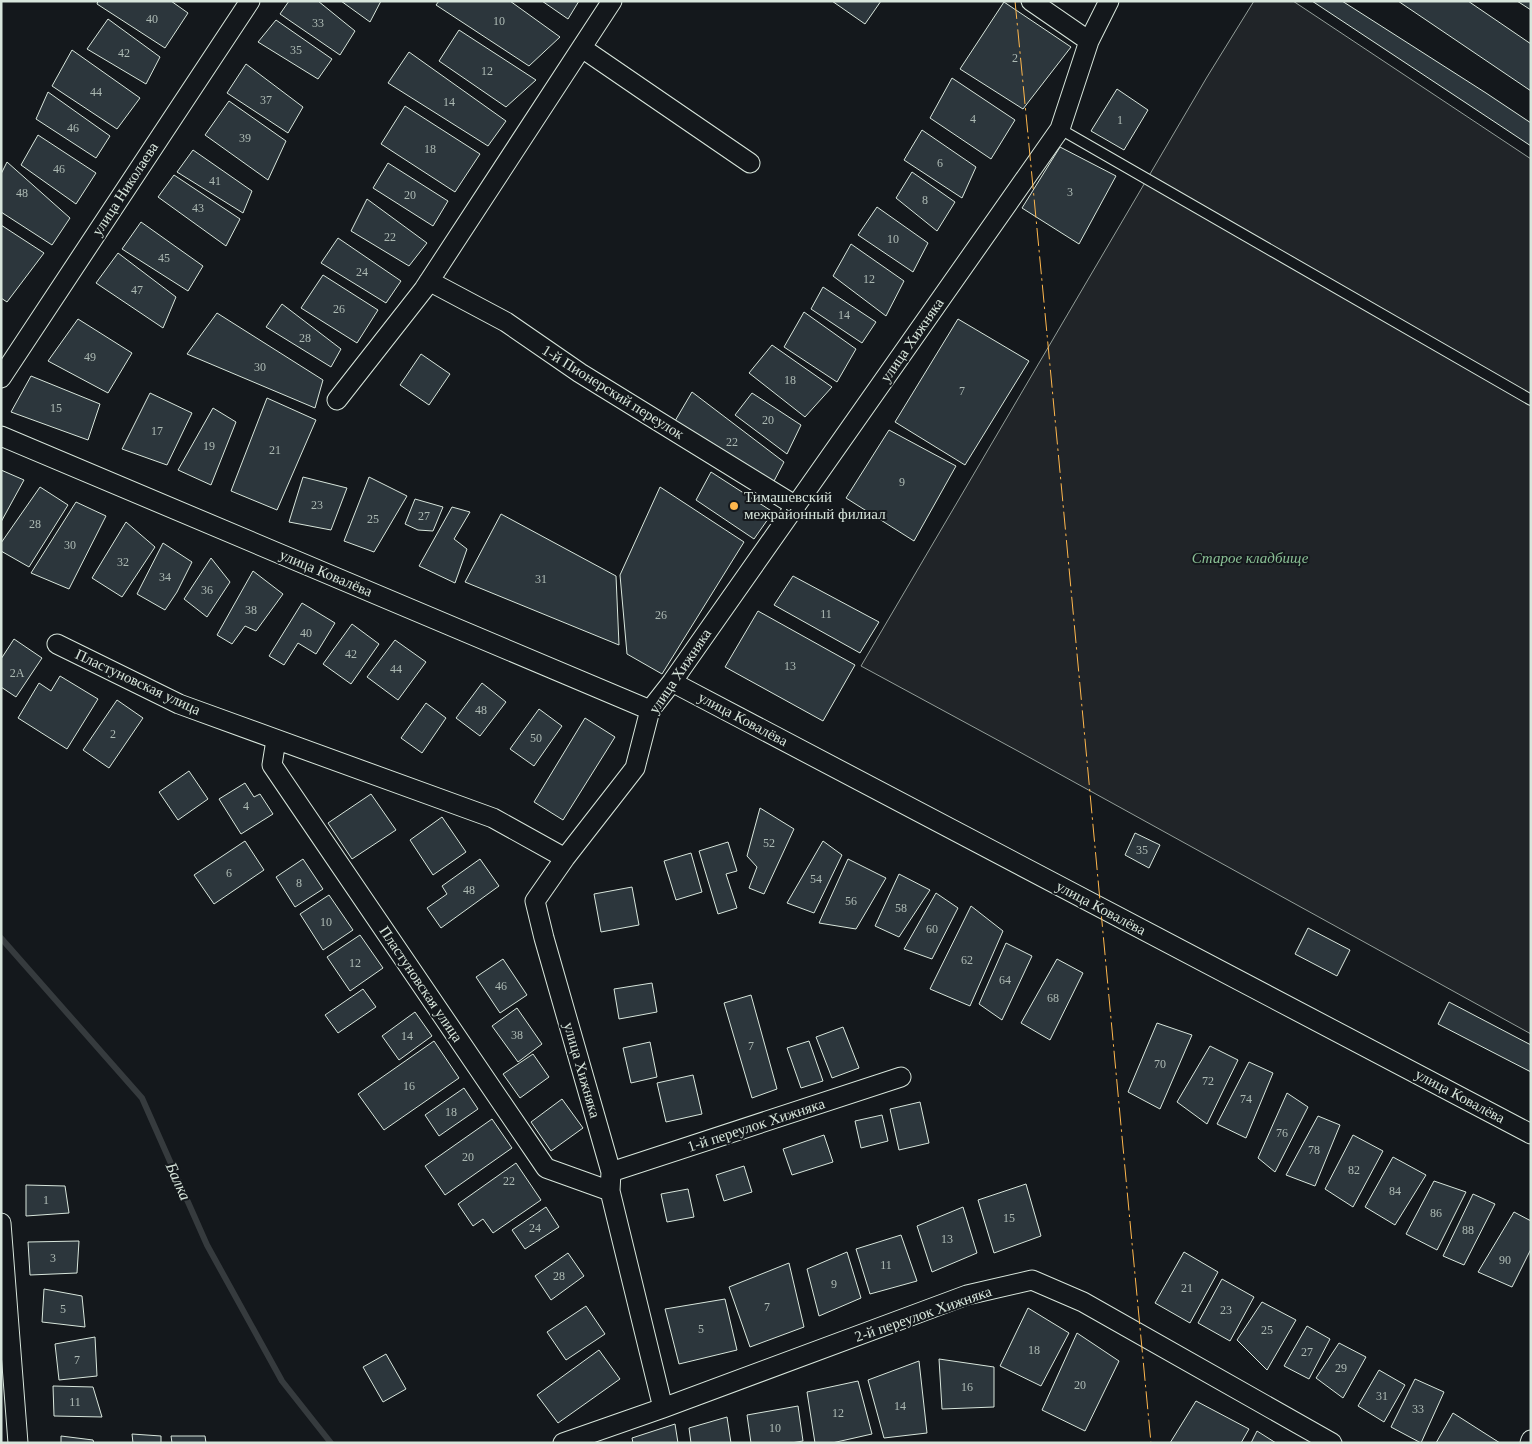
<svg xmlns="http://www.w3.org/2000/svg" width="1532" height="1444" font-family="'Times New Roman',serif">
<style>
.green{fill:#202428;stroke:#939e99}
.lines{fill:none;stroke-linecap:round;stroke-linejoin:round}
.stream{stroke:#363b3e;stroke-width:6}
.building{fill:#2c363c;stroke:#d8e6dc}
.service-casing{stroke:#d8e6dc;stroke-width:12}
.minor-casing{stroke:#d8e6dc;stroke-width:21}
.service{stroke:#14181c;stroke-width:10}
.minor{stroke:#14181c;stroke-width:19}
.power{stroke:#ffb74d;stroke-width:1;stroke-dasharray:18 4 2.5 4;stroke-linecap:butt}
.poi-dot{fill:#ffb74d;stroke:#14181c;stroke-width:2}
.labels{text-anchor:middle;stroke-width:4;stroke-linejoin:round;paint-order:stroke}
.number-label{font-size:12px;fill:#adbab4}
.street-label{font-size:15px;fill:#d8e6dc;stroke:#14181c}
.poi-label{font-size:15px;fill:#d8e6dc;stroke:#14181c;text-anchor:start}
.park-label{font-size:15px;font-style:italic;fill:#8ac095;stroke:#14181c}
.water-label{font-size:16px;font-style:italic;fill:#d8e6dc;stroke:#14181c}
</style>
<rect width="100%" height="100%" fill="#14181c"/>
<!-- green -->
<path class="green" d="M1254,1H1293L1531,159V1034L1016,750L861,666L1207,77Z"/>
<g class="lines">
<!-- stream -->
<path class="stream" d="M1,938L142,1098L207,1245L282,1381L331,1443"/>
</g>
<!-- building -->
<path class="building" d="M98,1H171L188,13L165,48L97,4Z
M289,1H318L355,31L340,55L280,14Z
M341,1H381L370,22Z
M439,1H510L560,37L529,66L436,5Z
M542,1H579L568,19Z
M832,1H881L865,24Z
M1312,1H1342L1486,93L1531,123V146Z
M1398,1H1468L1531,44V91Z
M1517,1H1531V10Z
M1004,2L1071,47L1023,109L960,69Z
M108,19L160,57L146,84L87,49Z
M276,20L332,59L318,79L258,42Z
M459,30L536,80L506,107L439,61Z
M72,50L140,98L117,129L52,86Z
M409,52L506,121L488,146L388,83Z
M246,64L303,107L288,133L227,93Z
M952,78L1015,120L991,159L930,118Z
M1117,89L1148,110L1124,150L1091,131Z
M48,92L110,136L96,158L36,119Z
M229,101L286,141L268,180L205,135Z
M405,106L480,154L455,192L381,144Z
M922,130L976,167L962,198L904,160Z
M38,135L96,173L76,204L21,165Z
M1060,147L1116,176L1079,244L1022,208Z
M193,150L252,191L243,213L177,172Z
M7,162L70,218L52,245L1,212V174Z
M388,163L448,201L433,226L373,188Z
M912,172L955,202L937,231L896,198Z
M174,175L240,219L226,246L158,197Z
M367,199L427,243L409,266L351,231Z
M877,207L928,243L913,272L858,235Z
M141,222L203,266L188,291L122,249Z
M1,225L44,253L7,302L1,298Z
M338,238L401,281L386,303L321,263Z
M851,244L904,281L886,316L833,276Z
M118,253L176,297L163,328L96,283Z
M323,275L378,310L357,343L301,308Z
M823,287L876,322L862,343L811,309Z
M282,304L341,349L331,367L266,327Z
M804,312L856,349L837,382L784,347Z
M217,313L323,380L315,408L187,354Z
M78,319L132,353L108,393L48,361Z
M958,319L1029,361L965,465L895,422Z
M772,345L832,387L805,417L749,373Z
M421,354L450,374L429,405L400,385Z
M31,376L100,404L88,440L11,412Z
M692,392L784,462L773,483L675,421Z
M150,393L192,413L167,465L122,449Z
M752,393L801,425L787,454L735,415Z
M267,398L316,420L277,510L231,491Z
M213,408L236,422L211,485L178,470Z
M889,430L956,466L914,541L846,498Z
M1,470L24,480L1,522Z
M711,472L773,512L754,539L696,500Z
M303,477L347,488L331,530L289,522Z
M369,477L407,496L374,552L344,541Z
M40,487L68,505L29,567L1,551V543Z
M660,487L744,542L662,674L627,654L620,575Z
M415,499L443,507L433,531L418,530L405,524Z
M76,502L106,516L69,589L31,573Z
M452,507L470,512L454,539L467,549L455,583L419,566Z
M501,514L616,576L619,645L465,582Z
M126,522L155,547L122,597L92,578Z
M163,543L192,562L177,592L165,610L137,594Z
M211,558L230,582L207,617L184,599Z
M253,571L283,594L256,631L245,626L232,644L217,635Z
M793,576L879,622L860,653L774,605Z
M302,603L335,623L316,654L298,643L284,665L269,656Z
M758,611L855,665L823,721L725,667Z
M352,624L379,644L351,684L323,664Z
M14,639L42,658L16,697L1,687V659Z
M395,640L426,662L398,700L367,677Z
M60,676L98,699L67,749L18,718L39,683L51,691Z
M482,683L506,702L480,736L456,718Z
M117,700L143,718L109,768L83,750Z
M426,703L446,718L422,753L401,738Z
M539,709L562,726L534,766L510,749Z
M585,718L615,737L563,820L534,802Z
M189,771L208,799L178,820L159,792Z
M245,783L254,797L260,794L273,814L241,834L219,799Z
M371,794L396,830L352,859L328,823Z
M760,808L794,829L764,894L749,888L757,867L747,856Z
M442,817L466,852L433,875L410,840Z
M1135,833L1160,845L1149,868L1125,855Z
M245,841L264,870L214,904L194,875Z
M823,841L842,855L814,913L787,903Z
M728,842L737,871L726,874L737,908L718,914L699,851Z
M691,853L702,892L676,900L664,861Z
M303,859L323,889L295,907L276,877Z
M480,859L499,886L441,928L427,908L447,894L442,886Z
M848,859L886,878L856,929L819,923Z
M899,874L930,890L899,937L875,926Z
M632,887L639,925L601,932L594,894Z
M936,893L958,908L932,959L904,949Z
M329,895L353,930L323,950L300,914Z
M971,906L1003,931L970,1006L930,989Z
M1308,928L1350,950L1337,976L1295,954Z
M360,935L383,968L350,991L327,957Z
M1006,943L1032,956L1002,1020L979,1004Z
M503,959L527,995L500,1013L476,977Z
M1057,959L1083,973L1050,1040L1021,1023Z
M652,983L657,1012L619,1019L614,989Z
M363,989L376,1007L338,1033L325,1015Z
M751,995L777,1089L752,1098L724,1003Z
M1449,1002L1531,1045V1072L1438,1024Z
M517,1008L542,1044L518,1062L492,1026Z
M415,1012L432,1036L399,1060L382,1036Z
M1157,1023L1192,1035L1160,1109L1128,1092Z
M843,1027L859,1068L832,1078L816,1037Z
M434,1041L459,1078L384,1130L358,1094Z
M809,1041L823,1081L801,1088L787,1048Z
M650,1042L657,1077L631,1083L623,1048Z
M1210,1046L1238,1060L1207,1124L1177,1102Z
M533,1054L549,1077L520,1098L503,1074Z
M1249,1062L1273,1073L1246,1138L1217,1124Z
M693,1075L702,1114L666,1122L657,1083Z
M464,1088L478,1109L439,1136L425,1115Z
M1287,1093L1308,1107L1275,1172L1258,1158Z
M562,1099L583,1128L551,1151L531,1122Z
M920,1102L929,1143L899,1150L890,1109Z
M882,1115L888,1141L861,1148L855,1121Z
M1318,1116L1340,1125L1315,1186L1286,1175Z
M492,1119L512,1148L445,1195L425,1166Z
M824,1135L833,1162L792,1175L783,1149Z
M1353,1135L1383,1151L1353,1207L1325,1189Z
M1393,1157L1426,1175L1395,1225L1365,1207Z
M516,1163L541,1200L493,1233L483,1219L473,1226L458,1204Z
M744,1166L752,1192L724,1201L716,1175Z
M1434,1181L1466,1192L1437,1250L1406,1234Z
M1026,1184L1041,1236L994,1253L978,1200Z
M26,1185L65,1186L69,1213L26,1216Z
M688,1189L694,1217L667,1222L661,1194Z
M1473,1194L1495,1204L1464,1265L1443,1256Z
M546,1207L559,1227L525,1249L512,1230Z
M963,1207L977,1253L932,1272L917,1226Z
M1514,1212L1531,1221V1249L1512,1287L1478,1272Z
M901,1235L917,1281L870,1294L856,1249Z
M79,1241L77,1273L30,1275L28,1242Z
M847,1252L861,1298L819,1316L807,1269Z
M1184,1252L1218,1272L1190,1323L1155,1303Z
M568,1253L584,1276L551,1300L535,1276Z
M789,1263L804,1327L750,1347L729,1287Z
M1222,1279L1254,1297L1230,1341L1198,1323Z
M44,1289L82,1296L85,1327L42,1322Z
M725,1299L737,1350L679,1364L665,1309Z
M1262,1302L1296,1320L1267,1370L1237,1340Z
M586,1306L605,1334L566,1360L547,1332Z
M1028,1308L1069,1333L1041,1386L1000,1366Z
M1307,1326L1330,1339L1309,1379L1284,1366Z
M1077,1333L1119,1361L1085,1431L1042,1410Z
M95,1337L97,1376L59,1380L55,1344Z
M1339,1343L1366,1357L1343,1398L1316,1378Z
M599,1350L620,1379L558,1423L537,1395Z
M386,1354L406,1389L383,1402L363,1367Z
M939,1359L994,1367V1407L942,1409Z
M919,1361L927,1433L884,1438L868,1380Z
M1379,1370L1405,1385L1384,1422L1358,1406Z
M1415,1379L1444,1392L1421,1443L1391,1427Z
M858,1381L872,1434L832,1443H815L807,1392Z
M53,1386L93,1387L102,1417L54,1416Z
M1196,1401L1249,1429L1241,1443H1170Z
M798,1406L803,1441L791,1443H751L747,1415Z
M1453,1413L1500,1443H1436Z
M727,1417L731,1443H691L689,1428Z
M675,1424L678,1443H633L632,1438Z
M1257,1431L1276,1443H1251Z
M132,1434L161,1436V1443H133Z
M61,1436L93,1440L94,1443H61Z
M171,1436H205L206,1443H172Z"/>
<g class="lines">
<defs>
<path id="service" d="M1060,129L1531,400"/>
<path id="minor" d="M1031,1L1089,41
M582,48L750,163
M429,281L506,322L580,373L796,506
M1,378L250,1
M337,400L424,289L612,1
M1,436L650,710
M57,644L179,704L493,818L565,858
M672,682L1531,1134
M276,740L272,765L546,1168L610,1191
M611,1172L901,1077
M1,1223L18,1443
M663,1408L610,1191L611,1172L544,938L535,901L565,858L635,768L650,710L672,682L1060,129L1089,41L1109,1
M563,1443L663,1408L967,1295L1032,1280L1083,1302L1332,1443
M1530,1443L1531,1440"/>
</defs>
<!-- service casing -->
<use href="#service" class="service-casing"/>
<!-- minor casing -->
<use href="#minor" class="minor-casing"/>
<!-- service -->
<use href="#service" class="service"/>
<!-- minor -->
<use href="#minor" class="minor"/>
<!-- power -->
<path class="power" d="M1015,1C1062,482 1105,962 1151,1443"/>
</g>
<!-- markers -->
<circle class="poi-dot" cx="734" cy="506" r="5"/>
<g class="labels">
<!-- number labels -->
<g class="number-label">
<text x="152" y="23">40</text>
<text x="499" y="25">10</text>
<text x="318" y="27">33</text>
<text x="296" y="54">35</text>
<text x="124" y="57">42</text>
<text x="1015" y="62">2</text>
<text x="487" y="75">12</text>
<text x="96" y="96">44</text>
<text x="266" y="104">37</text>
<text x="449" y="106">14</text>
<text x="973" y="123">4</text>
<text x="1120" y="124">1</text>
<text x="73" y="132">46</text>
<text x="245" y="142">39</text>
<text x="430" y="153">18</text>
<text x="940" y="167">6</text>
<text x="59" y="173">46</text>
<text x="215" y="185">41</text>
<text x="1070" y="196">3</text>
<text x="22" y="197">48</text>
<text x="410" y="199">20</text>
<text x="925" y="204">8</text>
<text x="198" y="212">43</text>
<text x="390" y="241">22</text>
<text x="893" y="243">10</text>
<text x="164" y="262">45</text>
<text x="362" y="276">24</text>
<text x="869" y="283">12</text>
<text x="137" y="294">47</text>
<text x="339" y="313">26</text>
<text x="844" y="319">14</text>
<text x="305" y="342">28</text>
<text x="90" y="361">49</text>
<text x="260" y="371">30</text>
<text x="790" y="384">18</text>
<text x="962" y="395">7</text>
<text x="56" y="412">15</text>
<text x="768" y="424">20</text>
<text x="157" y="435">17</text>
<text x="732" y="446">22</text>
<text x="209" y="450">19</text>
<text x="275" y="454">21</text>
<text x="902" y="486">9</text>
<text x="317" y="509">23</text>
<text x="424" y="520">27</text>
<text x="373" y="523">25</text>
<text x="35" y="528">28</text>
<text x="70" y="549">30</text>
<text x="123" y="566">32</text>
<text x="165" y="581">34</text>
<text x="541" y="583">31</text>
<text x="207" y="594">36</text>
<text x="251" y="614">38</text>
<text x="826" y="618">11</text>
<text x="661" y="619">26</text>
<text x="306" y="637">40</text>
<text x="351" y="658">42</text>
<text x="790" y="670">13</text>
<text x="396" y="673">44</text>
<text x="17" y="677">2А</text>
<text x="481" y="714">48</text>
<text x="113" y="738">2</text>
<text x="536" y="742">50</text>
<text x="246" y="810">4</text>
<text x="769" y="847">52</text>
<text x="1142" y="854">35</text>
<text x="229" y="877">6</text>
<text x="816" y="883">54</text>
<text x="299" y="887">8</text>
<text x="469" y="894">48</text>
<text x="851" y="905">56</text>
<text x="901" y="912">58</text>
<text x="326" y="926">10</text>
<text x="932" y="933">60</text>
<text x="967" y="964">62</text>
<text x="355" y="967">12</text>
<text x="1005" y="984">64</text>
<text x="501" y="990">46</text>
<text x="1053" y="1002">68</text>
<text x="517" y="1039">38</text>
<text x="407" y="1040">14</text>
<text x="751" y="1050">7</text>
<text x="1160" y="1068">70</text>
<text x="1208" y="1085">72</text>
<text x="409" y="1090">16</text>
<text x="1246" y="1103">74</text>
<text x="451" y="1116">18</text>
<text x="1282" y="1137">76</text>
<text x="1314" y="1154">78</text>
<text x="468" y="1161">20</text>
<text x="1354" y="1174">82</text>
<text x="509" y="1185">22</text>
<text x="1395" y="1195">84</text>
<text x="46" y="1204">1</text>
<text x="1436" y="1217">86</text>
<text x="1009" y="1222">15</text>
<text x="535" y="1232">24</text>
<text x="1468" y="1234">88</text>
<text x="947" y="1243">13</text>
<text x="53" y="1262">3</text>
<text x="1505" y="1264">90</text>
<text x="886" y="1269">11</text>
<text x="559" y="1280">28</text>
<text x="834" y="1288">9</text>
<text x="1187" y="1292">21</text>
<text x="767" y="1311">7</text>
<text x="63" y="1313">5</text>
<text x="1226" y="1314">23</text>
<text x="701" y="1333">5</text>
<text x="1267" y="1334">25</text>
<text x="1034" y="1354">18</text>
<text x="1307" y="1356">27</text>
<text x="77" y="1364">7</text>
<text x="1341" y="1372">29</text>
<text x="1080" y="1389">20</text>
<text x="967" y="1391">16</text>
<text x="1382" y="1400">31</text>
<text x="75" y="1406">11</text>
<text x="900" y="1410">14</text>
<text x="1418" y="1413">33</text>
<text x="838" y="1417">12</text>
<text x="775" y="1432">10</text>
</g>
<!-- street labels -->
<g class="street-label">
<text transform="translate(125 189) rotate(-57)" y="5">улица Николаева</text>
<text transform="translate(912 340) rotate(-55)" y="5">улица Хижняка</text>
<text transform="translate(613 392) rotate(32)" y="5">1-й Пионерский переулок</text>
<text transform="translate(326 573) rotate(23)" y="5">улица Ковалёва</text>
<text transform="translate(680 671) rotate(-56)" y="5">улица Хижняка</text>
<text transform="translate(138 682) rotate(25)" y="5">Пластуновская улица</text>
<text transform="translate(743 719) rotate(28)" y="5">улица Ковалёва</text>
<text transform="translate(1101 908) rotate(28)" y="5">улица Ковалёва</text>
<text transform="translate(421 984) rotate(56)" y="5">Пластуновская улица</text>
<text transform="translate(582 1070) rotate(74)" y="5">улица Хижняка</text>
<text transform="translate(1460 1096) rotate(28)" y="5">улица Ковалёва</text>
<text transform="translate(756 1125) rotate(-18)" y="5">1-й переулок Хижняка</text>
<text transform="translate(923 1314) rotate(-19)" y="5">2-й переулок Хижняка</text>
</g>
<!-- poi labels -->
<g class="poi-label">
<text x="744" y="502">Тимашевский<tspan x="744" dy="17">межрайонный филиал</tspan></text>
</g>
<!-- park labels -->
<g class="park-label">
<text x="1250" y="563">Старое кладбище</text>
</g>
<!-- water labels -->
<g class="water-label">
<text transform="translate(179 1181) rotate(66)" y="6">Балка</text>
</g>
</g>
<!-- border -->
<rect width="1532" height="1444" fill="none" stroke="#d8e6dc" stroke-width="5"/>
</svg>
